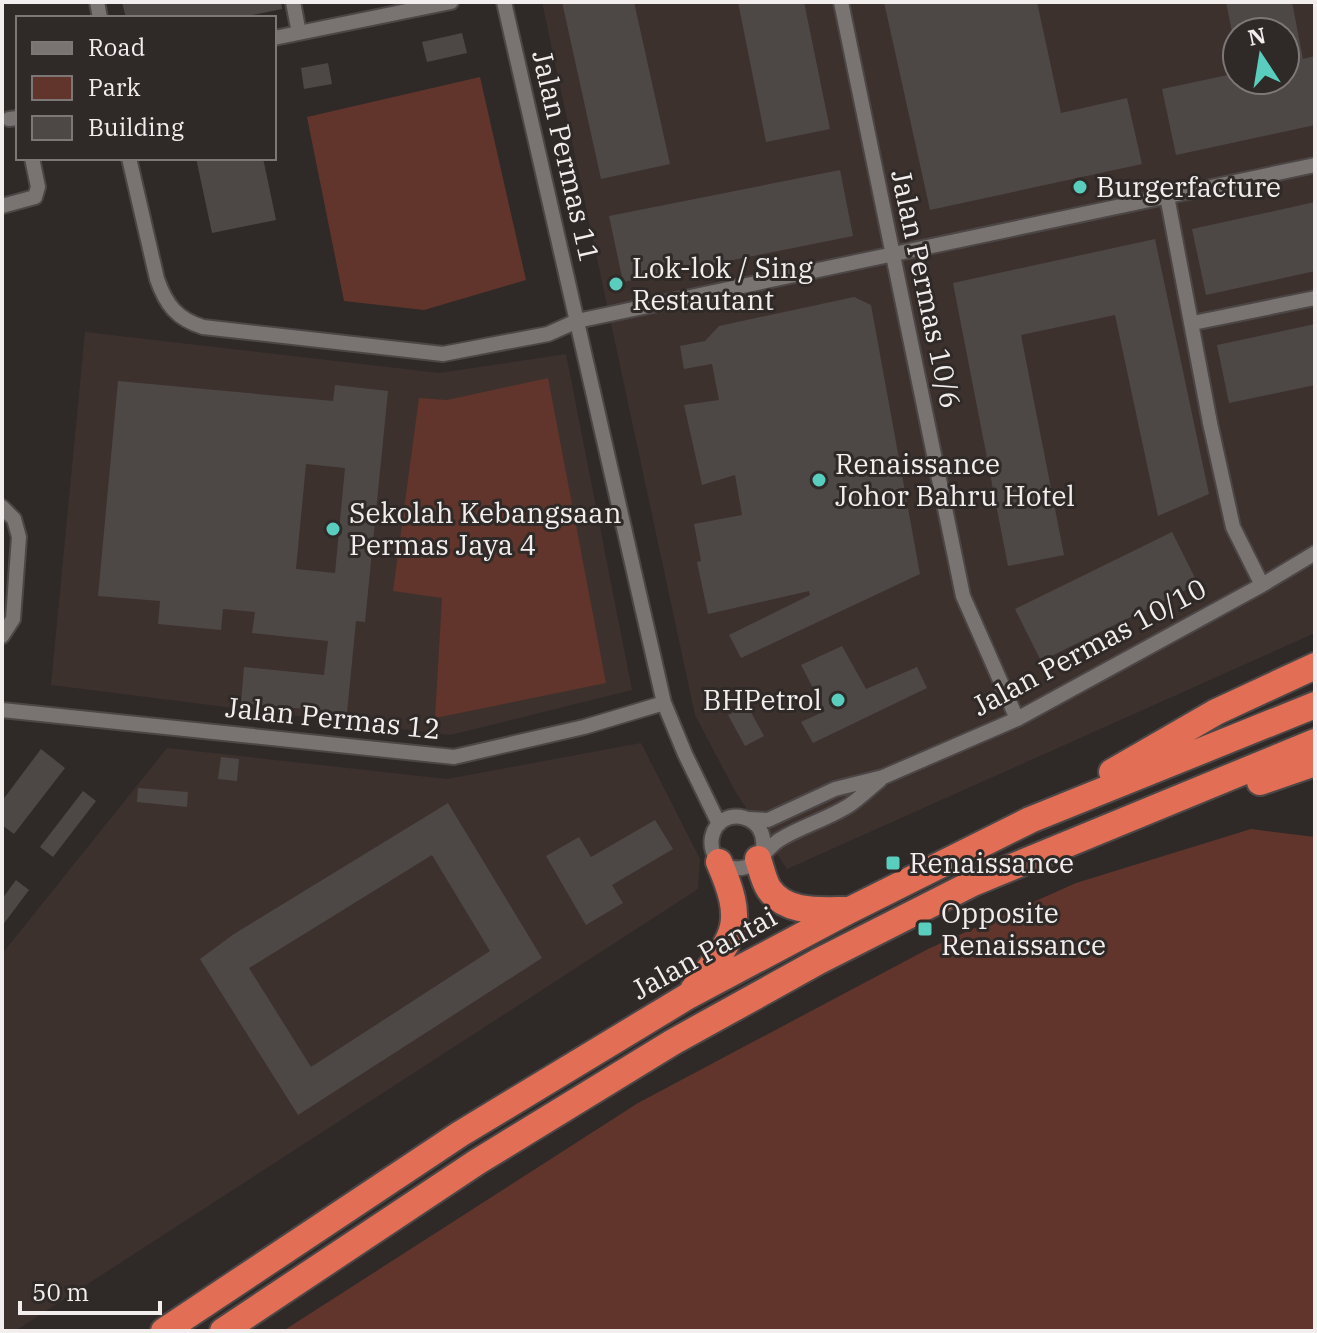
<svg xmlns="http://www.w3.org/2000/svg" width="1317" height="1333" font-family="'IBM Plex Serif',serif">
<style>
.built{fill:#3d312e;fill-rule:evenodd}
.green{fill:#61352b}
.building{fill:#4d4846;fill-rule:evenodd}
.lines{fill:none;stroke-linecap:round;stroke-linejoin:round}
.street-casing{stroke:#4c4746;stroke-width:18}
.highway-casing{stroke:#4c4746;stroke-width:30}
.street{stroke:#797372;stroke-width:14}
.highway{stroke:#e16e55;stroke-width:26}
.poi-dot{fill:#59cebe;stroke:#2f2a28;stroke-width:3}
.labels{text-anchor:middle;stroke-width:6;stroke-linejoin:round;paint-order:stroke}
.street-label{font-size:28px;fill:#f2eeee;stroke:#2f2a28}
.poi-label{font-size:28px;fill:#f2eeee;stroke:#2f2a28;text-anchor:start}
</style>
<rect width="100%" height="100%" fill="#2f2a28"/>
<!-- built -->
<path class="built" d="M542,2H1315V633L787,869L735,791L695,715ZM1237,32H1285V80H1237Z
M85,332L439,373L566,354L632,690L450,735L51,685Z
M641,743L700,859L698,889L15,1331H2V954L167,748L447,779Z"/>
<!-- green -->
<path class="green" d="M480,77L526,280L424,310L344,301L307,117Z
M548,378L606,683L435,718L442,598L393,591L419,398L447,400Z
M1251,829L1315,837V1331H283L638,1103L928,949L1076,883Z"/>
<!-- building -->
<path class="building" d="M122,2H281L282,9L238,18H126Z
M562,2H634L670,164L601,179Z
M738,2H804L830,129L766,142Z
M884,2H1037L1061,113L1127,98L1142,164L930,210Z
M1226,2H1292L1303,59L1315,56V125L1176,155L1162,89L1237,73V80H1285V32H1232Z
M462,33L467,53L427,62L422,42Z
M328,63L332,84L304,89L301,68Z
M196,158H263L276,220L212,233Z
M840,170L853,236L623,282L609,216Z
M1315,202V271L1206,295L1192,229Z
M1155,239L1209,494L1158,516L1115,315L1021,335L1064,555L1008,566L953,283Z
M854,297L871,305L920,574L741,658L729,635L810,595L809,591L708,614L697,562L701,561L694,524L742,515L735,475L702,485L684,405L719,400L712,364L684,369L680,346L705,341L719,326Z
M1315,324V385L1229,403L1217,345Z
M118,381L333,401L335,385L388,391L365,622L356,621L347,713L241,703L244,667L324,675L328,641L252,633L255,612L223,609L221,630L158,624L160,601L98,596ZM306,464L345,468L335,573L296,569Z
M1172,532L1198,584L1041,661L1015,609Z
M842,646L866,689L917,667L927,688L813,743L801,722L825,711L801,665Z
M747,705L764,736L745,746L728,715Z
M41,749L65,768L14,834L2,825V801Z
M221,757L239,759L237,781L218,779Z
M138,788L188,792L187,807L137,802Z
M83,791L96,801L53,857L40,847Z
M448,803L542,958L298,1115L200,959L234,934ZM432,855L490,951L311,1067L249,968Z
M655,820L673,849L612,885L623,903L586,925L546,856L579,837L591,857Z
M16,880L29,890L2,926V899Z"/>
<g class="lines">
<defs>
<path id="street" d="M97,2L100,18
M293,2L299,33
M504,2L664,703L685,754L719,824
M841,2L963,596L1017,719
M274,38L451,2
M9,119L18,118
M129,158L157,279C166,305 177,319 203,327L443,354L548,334L577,321L1315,165
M1167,196L1210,423L1233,527L1262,585
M2,206L35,197L38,187L32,158
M1193,323L1315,298
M2,507L14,519L19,537L13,619L2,636
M2,710L454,757L584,727L664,703
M749,819L768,820L835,789L883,777L1017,719L1262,585L1315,553
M762,852C772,814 719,803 712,837C708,857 726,873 746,867C759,863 767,848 779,840C801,826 829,819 851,804C861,797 870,788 880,780"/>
<path id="highway" d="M1112,772L1216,712L1315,666
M1260,782L1315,763
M758,859C761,868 764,882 769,889C786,914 821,910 847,910
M693,990C733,937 748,928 719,862
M164,1331L460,1134L688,996L850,910L1030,820L1315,705
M223,1331L477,1162L673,1042L819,961L973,883L1315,742"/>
</defs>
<!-- street casing -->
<use href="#street" class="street-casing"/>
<!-- highway casing -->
<use href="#highway" class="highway-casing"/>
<!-- street -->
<use href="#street" class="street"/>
<!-- highway -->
<use href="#highway" class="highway"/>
</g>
<!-- markers -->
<g class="poi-dot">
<circle cx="1080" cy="187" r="8"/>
<circle cx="616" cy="284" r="8"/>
<circle cx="819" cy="480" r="8"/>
<circle cx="333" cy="529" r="8"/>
<circle cx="838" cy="700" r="8"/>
<rect x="885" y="855" width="16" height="16" rx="4"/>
<rect x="917" y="921" width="16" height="16" rx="4"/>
</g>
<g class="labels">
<!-- street labels -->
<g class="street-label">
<text transform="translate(566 156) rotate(77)" y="10">Jalan Permas 11</text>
<text transform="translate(926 289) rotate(78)" y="10">Jalan Permas 10/6</text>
<text transform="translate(1089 647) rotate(-28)" y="10">Jalan Permas 10/10</text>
<text transform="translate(333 718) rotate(6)" y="10">Jalan Permas 12</text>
<text transform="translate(704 953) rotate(-29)" y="10">Jalan Pantai</text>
</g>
<!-- poi labels -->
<g class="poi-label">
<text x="1096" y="197">Burgerfacture</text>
<text x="632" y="278">Lok-lok / Sing<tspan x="632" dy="32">Restautant</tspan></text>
<text x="835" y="474">Renaissance<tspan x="835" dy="32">Johor Bahru Hotel</tspan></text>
<text x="349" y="523">Sekolah Kebangsaan<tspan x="349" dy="32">Permas Jaya 4</tspan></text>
<text x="822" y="710" text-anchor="end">BHPetrol</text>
<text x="909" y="873">Renaissance</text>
<text x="941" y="923">Opposite<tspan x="941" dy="32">Renaissance</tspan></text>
</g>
</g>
<!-- border -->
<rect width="1317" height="1333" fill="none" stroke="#f2eeee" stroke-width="8"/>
<!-- legend -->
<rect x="16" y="16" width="260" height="144" fill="#2f2a28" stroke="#7d7877" stroke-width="2"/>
<rect x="32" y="42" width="40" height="12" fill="#797372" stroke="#7d7877" stroke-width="2"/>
<text x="88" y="56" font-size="24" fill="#f2eeee">Road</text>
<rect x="32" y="76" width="40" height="24" fill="#61352b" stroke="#7d7877" stroke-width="2"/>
<text x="88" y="96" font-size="24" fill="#f2eeee">Park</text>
<rect x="32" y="116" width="40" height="24" fill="#4d4846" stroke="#7d7877" stroke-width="2"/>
<text x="88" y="136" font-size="24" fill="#f2eeee">Building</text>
<!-- north arrow -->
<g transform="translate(1261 56) rotate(348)"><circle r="38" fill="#2f2a28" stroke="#7d7877" stroke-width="2"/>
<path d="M0-6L14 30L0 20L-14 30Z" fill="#59cebe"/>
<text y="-12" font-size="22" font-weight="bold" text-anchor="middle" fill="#f2eeee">N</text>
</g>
<!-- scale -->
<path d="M20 1301v12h140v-12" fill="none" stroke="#f2eeee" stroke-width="4"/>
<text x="32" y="1301" font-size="24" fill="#f2eeee" stroke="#2f2a28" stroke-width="6" paint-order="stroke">50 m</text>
</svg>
